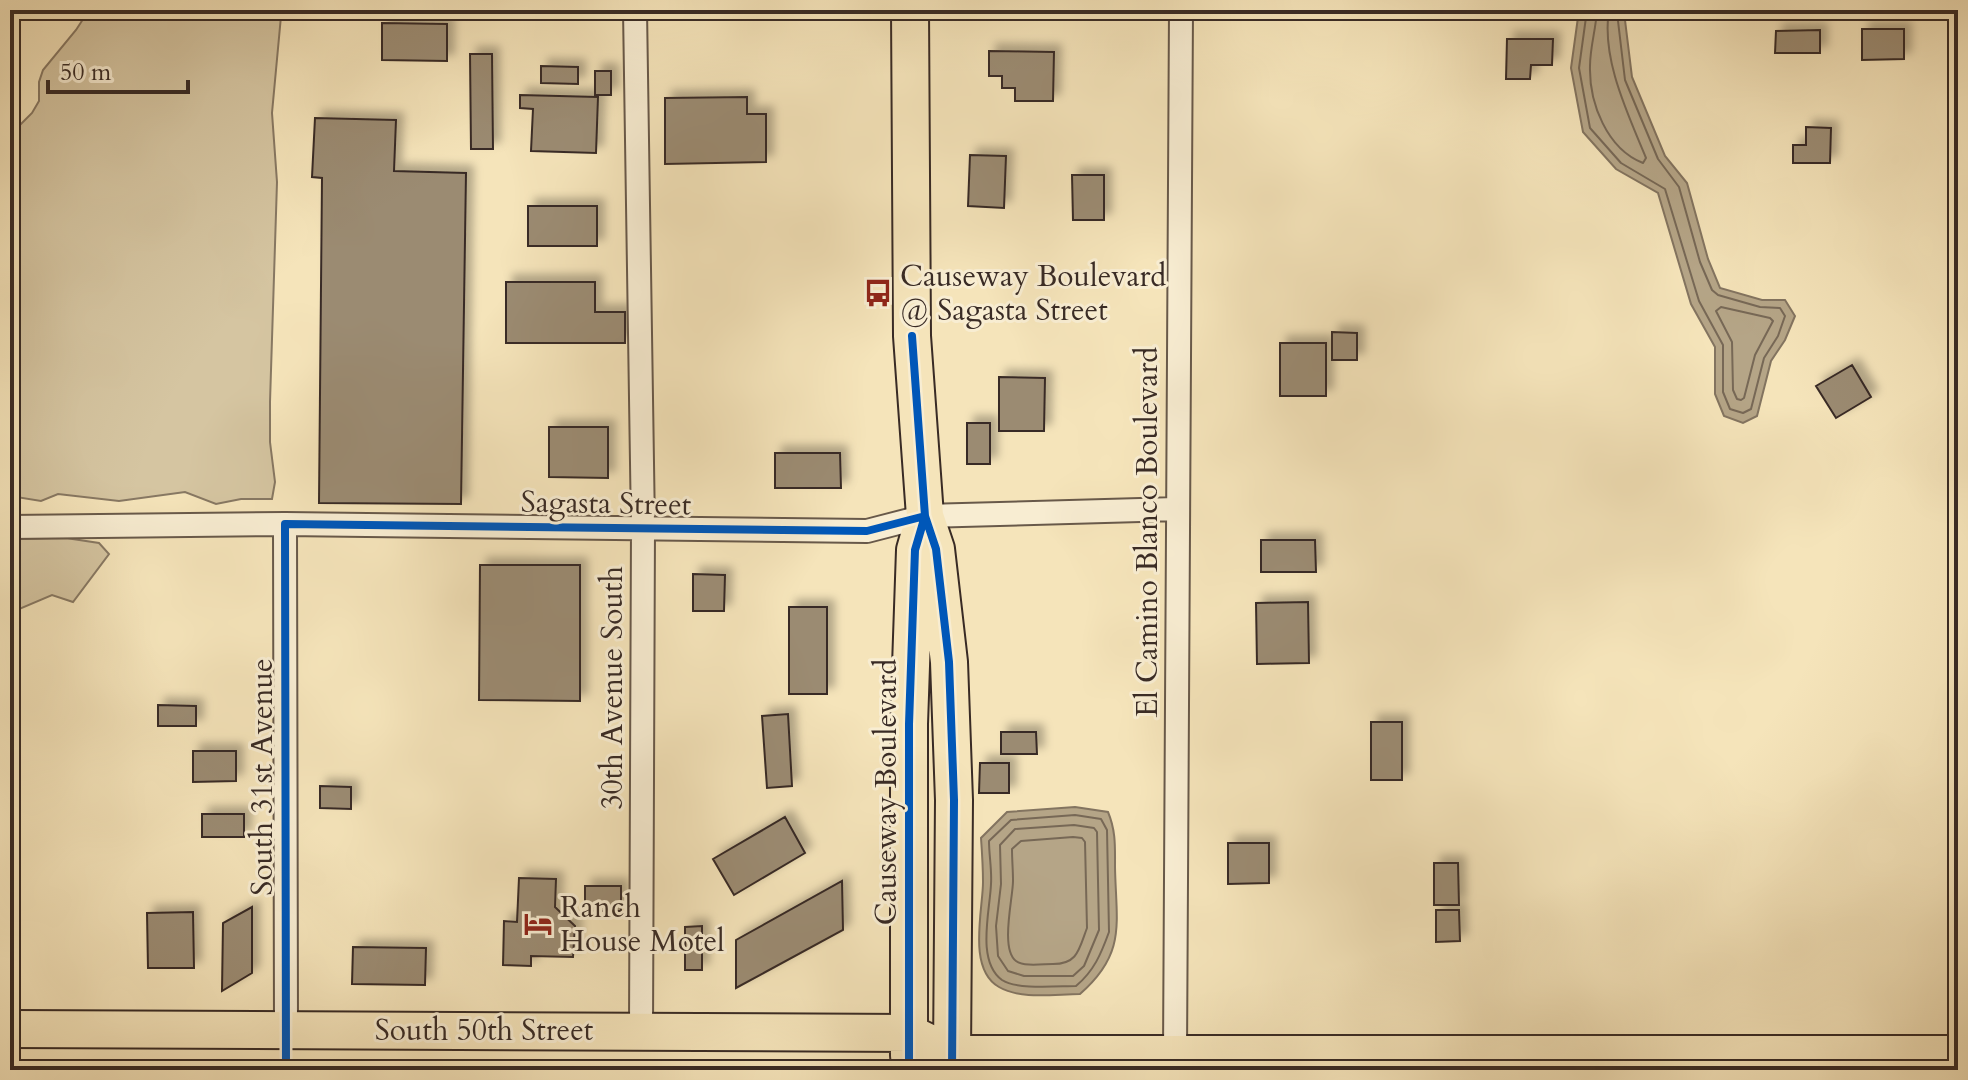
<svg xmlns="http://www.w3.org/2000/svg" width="1968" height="1080" font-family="Cardo,serif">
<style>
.green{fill:#d5c5a1;stroke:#877863;stroke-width:2}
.water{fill:#b5a587;stroke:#837460;stroke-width:2}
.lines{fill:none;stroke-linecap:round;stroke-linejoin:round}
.shore{stroke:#776856;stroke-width:2}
.building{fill:#9b8b72;stroke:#392b25;stroke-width:2;filter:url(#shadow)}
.street-casing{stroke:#68594a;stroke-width:26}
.primary-casing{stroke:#392b25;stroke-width:40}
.street{stroke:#f8edd2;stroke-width:22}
.primary{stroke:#f5e4ba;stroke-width:36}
.cycleway-casing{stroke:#f8edd2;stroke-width:13}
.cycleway{stroke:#0057b8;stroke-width:8}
.labels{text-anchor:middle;stroke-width:6;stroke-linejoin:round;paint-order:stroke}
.poi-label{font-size:30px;fill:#392b25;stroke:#f8edd2;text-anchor:start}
.street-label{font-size:30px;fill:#392b25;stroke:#f8edd2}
</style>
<defs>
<filter id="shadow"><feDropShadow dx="7" dy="-7" stdDeviation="4" flood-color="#0004"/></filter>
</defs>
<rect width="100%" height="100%" fill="#f5e4ba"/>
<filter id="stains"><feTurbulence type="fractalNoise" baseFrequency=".0025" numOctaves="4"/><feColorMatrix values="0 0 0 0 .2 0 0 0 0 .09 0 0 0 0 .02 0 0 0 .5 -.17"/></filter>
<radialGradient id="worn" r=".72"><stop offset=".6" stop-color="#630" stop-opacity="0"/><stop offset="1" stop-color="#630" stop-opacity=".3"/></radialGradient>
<!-- green -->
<path class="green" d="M89,10H277L281,16L272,113L277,182L270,402V442L275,482L272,499H241L216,504L185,492L119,501L58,494L41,501L10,496V135L32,113L39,101V82L43,70L76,30Z
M66,538L99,543L109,554L73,602L52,595L19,609L10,620V539Z"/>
<!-- water -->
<path class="water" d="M1579,10H1627L1625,20L1632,77L1665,156L1687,183L1708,259L1720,288L1762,300H1785L1795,316L1785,340L1771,361L1757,416L1743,423L1724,416L1715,394V347L1691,304L1658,193L1616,169L1583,132L1571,68Z
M1075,807L1108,812C1116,831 1115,847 1115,867C1116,923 1127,953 1080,994C1055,994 1021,1000 999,987C967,969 983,910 983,882C983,867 982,852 981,838L1007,812Z"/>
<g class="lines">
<!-- shore -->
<path class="shore" d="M1587,10L1579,68L1590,128L1621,163L1665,189L1699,301L1723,345V392L1730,409L1743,413L1751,409L1764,358L1778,336L1785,316L1780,308L1760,307L1718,295L1712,290L1700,262L1679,187L1658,159L1625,80L1618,21L1619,10
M1597,10C1596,29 1590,47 1590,66C1589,103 1607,149 1643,163L1646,158C1628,114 1601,59 1609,10
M1721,307L1770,318L1773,321L1755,355L1744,398L1741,400L1737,399L1733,390L1732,342L1716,311Z
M1075,815L1101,819L1107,830L1109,932C1101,954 1094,971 1076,986C1058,986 1017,990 1002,980C976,961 990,911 991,884C992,870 989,855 989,841L1011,820Z
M1074,825L1094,828L1097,832L1099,930L1084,966L1073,976H1024L1008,971L998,956L996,926L1001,884L1000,845L1015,829Z
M1073,837L1082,838L1085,842L1087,928C1079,949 1078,964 1053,964C1043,964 1024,967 1016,961C1000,949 1013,898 1013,881C1013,870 1012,860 1012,849L1021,841Z"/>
</g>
<!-- building -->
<path class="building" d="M382,23L447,24V61L382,60Z
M1862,29H1904V59L1862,60Z
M1820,30V53H1775L1776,31Z
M1507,39H1553L1552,65H1531L1530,79H1506Z
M989,51L1054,52L1053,101H1015V88H1002V76H989Z
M470,54H492L493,149H471Z
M541,66L578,67V84L541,83Z
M595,71H611V95H595Z
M520,95L598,97L596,153L531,151L533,109L520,108Z
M747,97V114H766V162L665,164V98Z
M315,118L396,120L394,171L466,173L461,504L319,503L322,178L312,177Z
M1806,127L1831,128L1830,163H1793V145H1806Z
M970,155L1006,156L1004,208L968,206Z
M1072,175H1104V220H1073Z
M528,206H597V246H528Z
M506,282H595V312H625V343H506Z
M1332,332L1357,333V360H1332Z
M1280,343H1326V396H1280Z
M1852,365L1871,397L1836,418L1816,386Z
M999,377L1045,378L1044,431H999Z
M967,423H990V464H967Z
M549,427H608V478L549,477Z
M775,453H840L841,488H775Z
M1261,540H1315L1316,572H1261Z
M480,565H580V701L479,700Z
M693,574L725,575L724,611H693Z
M1308,602L1309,663L1257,664L1256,603Z
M789,607H827V694H789Z
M158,705L196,706V726H158Z
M788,714L792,786L767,788L762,716Z
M1371,722H1402V780H1371Z
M1001,732H1036L1037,754H1001Z
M193,751H236V781L193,782Z
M980,763H1009V793H979Z
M320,786L351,787V809L320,808Z
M202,814H244V837H202Z
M785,817L805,853L734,895L713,859Z
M1228,843H1269V883L1228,884Z
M1434,863H1458L1459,905H1434Z
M519,878L556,879L555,907L575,926L573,957L531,956V966L503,965L504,921L517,922Z
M842,881L843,930L736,988V940Z
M585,886H621V911H585Z
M252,907V973L222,991L223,923Z
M1436,910H1459L1460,941L1436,942Z
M193,912L194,968H148L147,913Z
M702,926V970H685V927Z
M353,947L426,948L425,985L352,984Z"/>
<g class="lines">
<defs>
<path id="street" d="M635,10L643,527L641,1030
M285,524L286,1029
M10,527L285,524L867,531L925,516L1176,509
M1175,1054L1181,10"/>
<path id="primary" d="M910,10L912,336L925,516L936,549L949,662L954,800L952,1054
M10,1029L909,1033L952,1054
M909,1056V724L915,550L921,529
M915,1070L952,1054H1958"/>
</defs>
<!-- street casing -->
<use href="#street" class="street-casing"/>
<!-- primary casing -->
<use href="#primary" class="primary-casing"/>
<!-- street -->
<use href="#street" class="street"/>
<!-- primary -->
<use href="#primary" class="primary"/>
<defs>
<path id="cycleway" d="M912,336L925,516L936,549L949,662L954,800L952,1070
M286,1070L285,524L867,531L925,516
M909,1070V724L915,550L925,516"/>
</defs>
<!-- cycleway casing -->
<use href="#cycleway" class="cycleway-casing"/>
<!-- cycleway -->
<use href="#cycleway" class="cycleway"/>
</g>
<!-- icons -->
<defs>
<symbol id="bus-bare" viewBox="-9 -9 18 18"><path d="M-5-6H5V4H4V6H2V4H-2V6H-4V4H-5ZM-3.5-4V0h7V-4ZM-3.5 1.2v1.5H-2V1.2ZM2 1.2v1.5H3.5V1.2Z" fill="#8f2418" stroke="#f8edd2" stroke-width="2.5" paint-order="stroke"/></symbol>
<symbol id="hotel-bare" viewBox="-9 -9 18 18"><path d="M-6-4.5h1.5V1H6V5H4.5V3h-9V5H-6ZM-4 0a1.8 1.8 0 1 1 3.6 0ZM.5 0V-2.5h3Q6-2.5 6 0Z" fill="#8f2418" stroke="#f8edd2" stroke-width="2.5" paint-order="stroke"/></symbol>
</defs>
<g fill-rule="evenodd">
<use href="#bus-bare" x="858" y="273" width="40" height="40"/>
<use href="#hotel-bare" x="518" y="904" width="40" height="40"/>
</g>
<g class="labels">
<!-- poi labels -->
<g class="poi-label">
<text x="900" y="286">Causeway Boulevard<tspan x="900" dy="34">@ Sagasta Street</tspan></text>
<text x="560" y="917">Ranch<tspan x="560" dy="34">House Motel</tspan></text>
</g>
<!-- street labels -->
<g class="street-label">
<text transform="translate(606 503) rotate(1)" y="10">Sagasta Street</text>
<text transform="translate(1147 532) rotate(-90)" y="10">El Camino Blanco Boulevard</text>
<text transform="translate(612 688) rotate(-90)" y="10">30th Avenue South</text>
<text transform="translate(262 777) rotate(-90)" y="10">South 31st Avenue</text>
<text transform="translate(886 792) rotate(-90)" y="10">Causeway Boulevard</text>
<text x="484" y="1040">South 50th Street</text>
</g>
</g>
<!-- margin -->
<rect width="1968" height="1080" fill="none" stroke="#f5e4ba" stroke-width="40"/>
<rect x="12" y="12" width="1944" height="1056" fill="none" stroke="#392b25" stroke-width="4"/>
<rect x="20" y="20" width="1928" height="1040" fill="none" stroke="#392b25" stroke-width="2"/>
<!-- scale -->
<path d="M48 80v12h140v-12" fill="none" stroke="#392b25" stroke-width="4"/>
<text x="60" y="80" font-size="24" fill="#392b25" stroke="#f8edd2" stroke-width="6" paint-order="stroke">50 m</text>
<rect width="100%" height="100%" filter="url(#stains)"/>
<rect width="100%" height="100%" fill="url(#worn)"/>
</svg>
